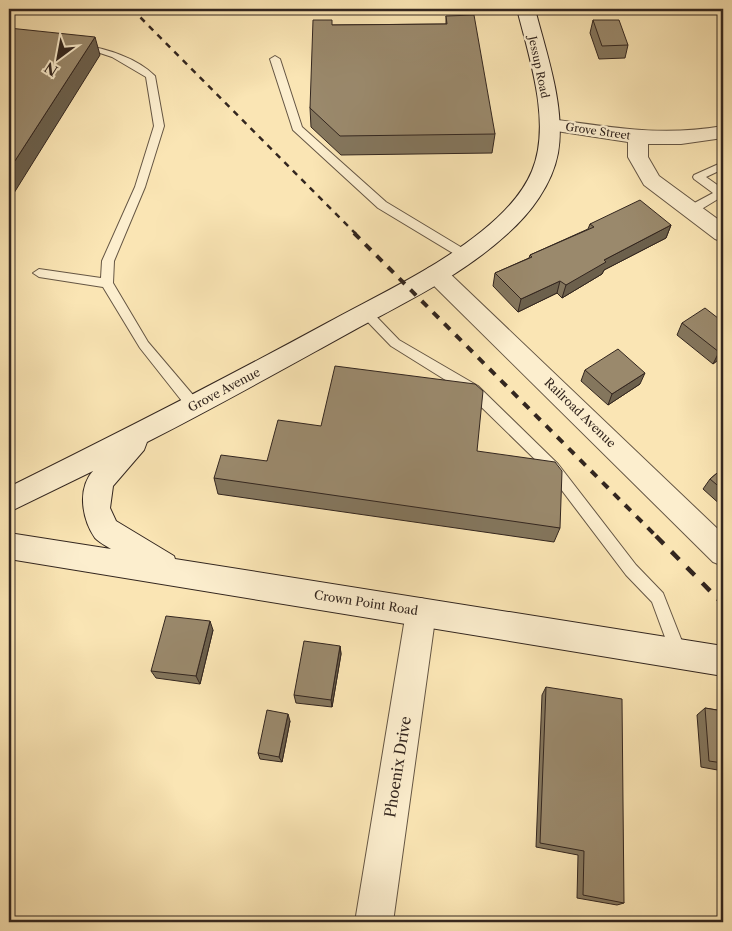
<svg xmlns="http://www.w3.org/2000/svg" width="732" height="931" font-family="'Libre Caslon Text',serif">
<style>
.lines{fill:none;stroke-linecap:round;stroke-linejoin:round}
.service-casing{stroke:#655644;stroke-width:2}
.minor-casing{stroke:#655644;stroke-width:2}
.secondary-casing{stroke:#33261f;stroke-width:2}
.service{fill:#fceece;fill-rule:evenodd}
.minor{fill:#fceece;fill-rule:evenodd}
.secondary{fill:#fceece;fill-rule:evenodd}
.rail-far2{stroke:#33261f;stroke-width:2.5;stroke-dasharray:6 6;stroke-linecap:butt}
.rail-far1{stroke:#33261f;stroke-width:4;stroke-dasharray:8 8;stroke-linecap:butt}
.rail{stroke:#33261f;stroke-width:4.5;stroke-dasharray:11 11;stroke-linecap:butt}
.wall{fill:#84765d;stroke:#33261f}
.shaded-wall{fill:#6c604c;stroke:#33261f}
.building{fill:#9a896c;stroke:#33261f}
.labels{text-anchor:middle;stroke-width:4.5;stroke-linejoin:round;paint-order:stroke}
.far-street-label{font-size:11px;fill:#33261f;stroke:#fceece}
.street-label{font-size:12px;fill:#33261f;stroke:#fceece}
.near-street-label{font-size:15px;fill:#33261f;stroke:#fceece}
</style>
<rect width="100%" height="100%" fill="#fae5b4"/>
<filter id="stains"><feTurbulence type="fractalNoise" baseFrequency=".004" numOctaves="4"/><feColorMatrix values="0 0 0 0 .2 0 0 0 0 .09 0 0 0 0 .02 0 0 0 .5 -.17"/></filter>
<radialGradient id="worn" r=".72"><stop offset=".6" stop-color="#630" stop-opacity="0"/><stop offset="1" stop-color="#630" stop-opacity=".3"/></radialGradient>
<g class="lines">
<defs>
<path id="service" d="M81,45C106,48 137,58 155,76L164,126L145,187L114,261L113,283L148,342L199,402L201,406L199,410L194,411L189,410L140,348L103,287L39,277L33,273L39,269L101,278L102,261L135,187L154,126L146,77L112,57L100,53L78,50V46Z
M275,56L280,59L302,127L386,202L469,252L471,255L469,258H461L378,208L293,130L270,59Z
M723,162V169L706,177L723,189V196L695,213H687L686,210L687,207L713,193L694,179L693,177L694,175Z
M366,309L370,310L399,340L478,386L558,464L636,565L663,593L687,654L685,659L679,662L673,659L652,602L626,575L548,472L468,394L391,346L362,316L360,313Z"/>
<path id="minor" d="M550,119C612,127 660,137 723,126V138L681,144H648V157L659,176L723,223V242L715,239L644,185L628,157V142L543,129L540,125L543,121Z
M436,266L444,268L723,534V566L713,562L428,280L424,274L428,268Z
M421,598L432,602L436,612L393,922H355L406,612L410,602Z"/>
<path id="secondary" d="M517,9H535C546,52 566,108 558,153C552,185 530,214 506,235C462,275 408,301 356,329C287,367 218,406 147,442L144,450L113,486L110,508L116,521L174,556L175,559L723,646V676L9,559V533L111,549C106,546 99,542 95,538C82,519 77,489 93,471L9,512V487C116,434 222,380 327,323C380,294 435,269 482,231C502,215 522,195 532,171C552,123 529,57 517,9Z"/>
</defs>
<!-- service casing -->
<use href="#service" class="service-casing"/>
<!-- minor casing -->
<use href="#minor" class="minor-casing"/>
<!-- secondary casing -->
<use href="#secondary" class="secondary-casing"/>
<!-- service -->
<use href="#service" class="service"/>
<!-- minor -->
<use href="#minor" class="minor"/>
<!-- secondary -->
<use href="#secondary" class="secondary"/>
<!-- rail-far2 -->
<path class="rail-far2" d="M132,9L356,234"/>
<!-- rail-far1 -->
<path class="rail-far1" d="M354,233L657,537"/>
<!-- rail -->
<path class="rail" d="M656,536L723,604"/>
</g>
<!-- wall -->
<path class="wall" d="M446,16L495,134L492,153L341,155L311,127L310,108L332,25L446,24Z
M593,20L628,45L625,58L599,59L590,33Z
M590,224L671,225L666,238L604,270L602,274L562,298L557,293L518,312L493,286L495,273L529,258L530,255L588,229Z
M723,322V356L713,364L677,335L682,323Z
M585,370L640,384L608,405L581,381Z
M267,461L560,528L554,542L218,494L214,478Z
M723,468V507L703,489L710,479Z
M213,630L200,684L156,678L151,671Z
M340,646L341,654L332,707L296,703L294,695Z
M546,687L624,903L617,905L577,898L578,855L536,847L542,695Z
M705,708L723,711V771L701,767L697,715Z
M290,721L282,762L260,759L258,753Z"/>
<!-- shaded-wall -->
<path class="shaded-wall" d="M95,37L100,55L9,201V170Z
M671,225L666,238L604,270L602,274L562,298L566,285L604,260Z
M560,281L557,293L518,312L521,299Z
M723,349V356L713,364L719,352Z
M645,373L640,384L608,405L612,394Z
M210,621L213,630L200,684L196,676Z
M340,646L341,654L332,707L331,700Z
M288,714L290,721L282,762L279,757Z"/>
<!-- building -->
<path class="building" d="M474,15L495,134L340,136L310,108L313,20H332V25L447,24L446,16Z
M593,20H619L628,45L602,46Z
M9,28L95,37L9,170Z
M640,200L671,225L604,260L606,262L566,285L560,281L521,299L495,273L532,257L530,255L594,227L590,224Z
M705,308L723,322V349L719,352L682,323Z
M618,349L645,373L612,394L585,370Z
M335,366L475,384L483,391L477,451L555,462L562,471L560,528L214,478L221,455L267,461L278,420L321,426Z
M723,468V490L710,479Z
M166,616L210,621L196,676L151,671Z
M304,641L340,646L331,700L294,695Z
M546,687L622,699L624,903L583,895L584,851L540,843Z
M705,708L723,711V763L709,761Z
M267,710L288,714L279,757L258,753Z"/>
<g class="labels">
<!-- far-street labels -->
<g class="far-street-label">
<text transform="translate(539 67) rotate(78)" y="4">Jessup Road</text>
<text transform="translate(598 131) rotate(8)" y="4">Grove Street</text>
</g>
<!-- street labels -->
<g class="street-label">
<text transform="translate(224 390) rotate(-28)" y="4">Grove Avenue</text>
<text transform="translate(580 413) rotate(44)" y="4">Railroad Avenue</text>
<text transform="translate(366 603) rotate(9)" y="4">Crown Point Road</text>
</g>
<!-- near-street labels -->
<g class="near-street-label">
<text transform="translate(398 767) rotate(-81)" y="5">Phoenix Drive</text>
</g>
</g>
<!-- margin -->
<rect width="732" height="931" fill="none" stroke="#fae5b4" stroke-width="30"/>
<rect x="10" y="10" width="712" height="911" fill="none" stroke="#33261f" stroke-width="2.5"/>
<rect x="15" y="15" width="702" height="901" fill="none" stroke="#33261f"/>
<!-- north arrow -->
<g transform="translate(58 58) rotate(212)" stroke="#fceece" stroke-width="4" paint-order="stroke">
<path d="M0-4L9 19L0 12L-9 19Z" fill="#33261f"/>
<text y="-8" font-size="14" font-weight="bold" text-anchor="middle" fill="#33261f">N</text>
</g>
<rect width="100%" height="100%" filter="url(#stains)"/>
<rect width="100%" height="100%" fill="url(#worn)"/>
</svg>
